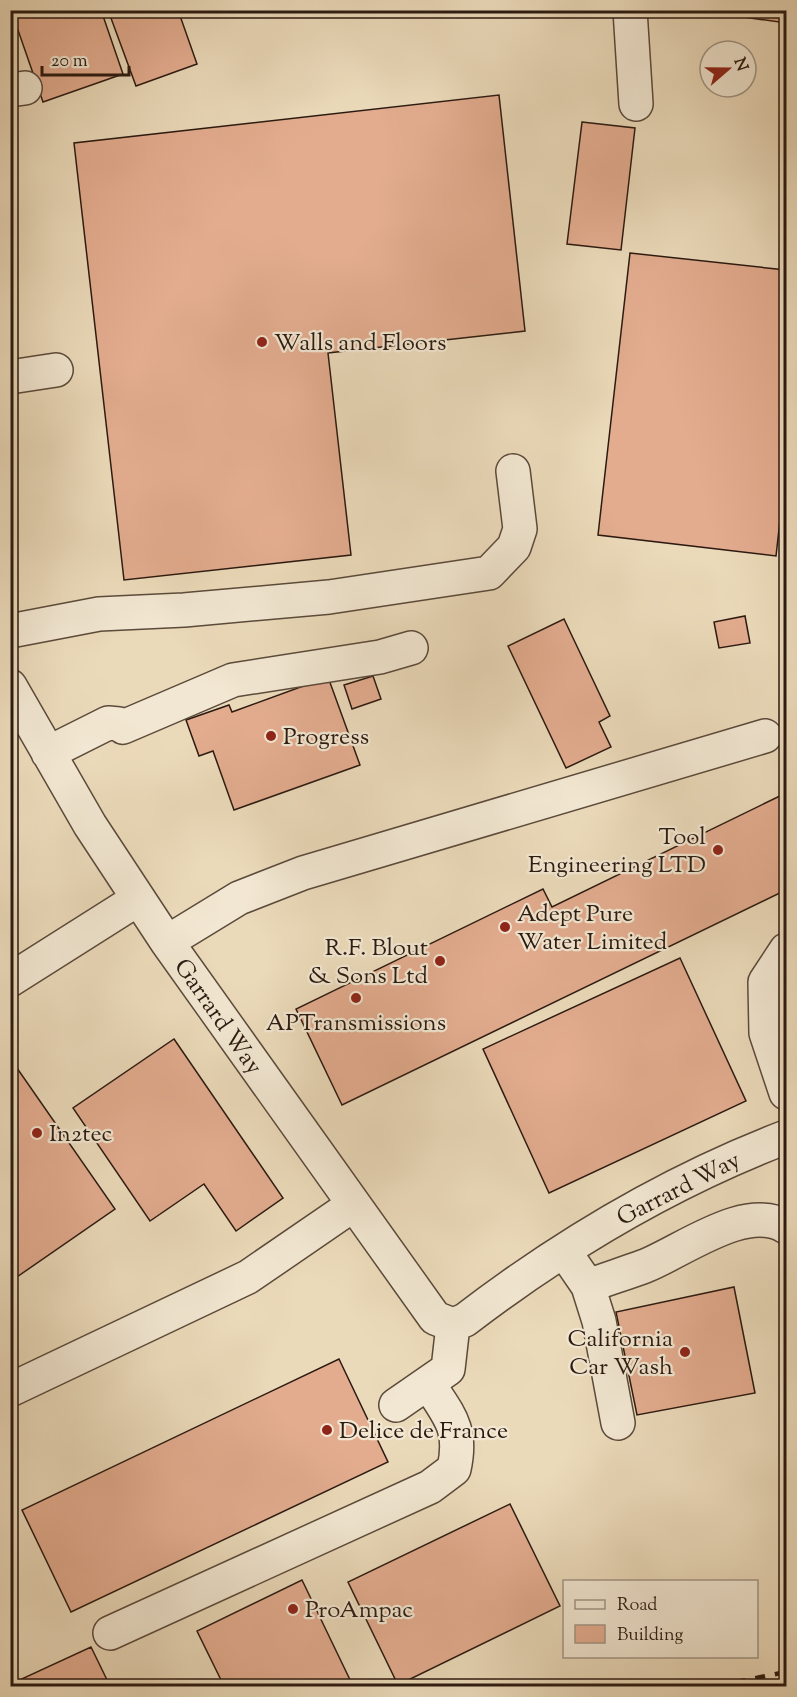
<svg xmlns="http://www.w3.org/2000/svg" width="797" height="1697" font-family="'Sorts Mill Goudy',serif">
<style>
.building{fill:#e3ac8f;stroke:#2b1a11;stroke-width:1.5}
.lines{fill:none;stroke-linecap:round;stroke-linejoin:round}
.minor-casing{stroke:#5b4a3b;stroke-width:36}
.minor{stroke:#f2e7d2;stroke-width:33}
.rail{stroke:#2b1a11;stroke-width:4.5;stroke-dasharray:10 10;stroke-linecap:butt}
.poi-dot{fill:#8f2418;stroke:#f2e7d2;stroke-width:2}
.labels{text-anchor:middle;stroke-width:4.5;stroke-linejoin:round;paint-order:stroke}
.poi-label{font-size:24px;fill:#2b1a11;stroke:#f2e7d2;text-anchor:start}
.street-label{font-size:24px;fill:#2b1a11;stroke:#f2e7d2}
</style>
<rect width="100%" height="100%" fill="#ebdaba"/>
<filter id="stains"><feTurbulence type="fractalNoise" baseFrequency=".00333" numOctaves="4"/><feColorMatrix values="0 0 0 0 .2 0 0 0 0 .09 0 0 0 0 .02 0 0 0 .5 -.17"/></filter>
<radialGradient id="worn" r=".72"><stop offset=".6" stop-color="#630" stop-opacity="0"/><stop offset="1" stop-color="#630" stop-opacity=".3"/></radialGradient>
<!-- building -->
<path class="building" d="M11,10H101L123,74L43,102Z
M108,10H178L197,64L136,86Z
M694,10H786V23Z
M499,95L525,331L328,353L351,555L124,580L74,143Z
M582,122L635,128L621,250L567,244Z
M630,253L786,270V467L776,556L598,535Z
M745,616L750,643L719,648L714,622Z
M564,619L610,716L599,722L611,747L566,768L508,646Z
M373,676L381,699L352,709L344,685Z
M328,677L360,765L234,810L213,751L199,756L186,720L229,705L232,712Z
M786,793V890L342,1105L296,1009L543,889L552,907Z
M680,958L746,1101L549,1193L483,1049Z
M174,1039L283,1198L236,1231L204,1184L150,1221L73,1108Z
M10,1058L115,1209L14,1279L10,1273Z
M734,1287L755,1393L637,1415L616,1312Z
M339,1359L388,1462L71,1612L22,1510Z
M510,1504L560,1606L398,1685L348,1582Z
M302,1580L353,1686H224L197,1631Z
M91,1647L110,1686H17L15,1682Z"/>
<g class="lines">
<defs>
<path id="minor" d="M630,10L636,104
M10,90L25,88
M10,377L56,370
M10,631L99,614L184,610L329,597L489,573L514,547L520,529L513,471
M10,686L90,825L167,942L435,1318L453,1325L465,1320C563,1245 671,1181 786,1137
M48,753L108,723L119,724L123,727L233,680L380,657L411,648
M167,942L239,898L303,873L765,736
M786,950L765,982L766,1033L786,1093
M10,980L138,899
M564,1251L588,1286C607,1279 626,1273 645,1266C683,1251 746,1202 786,1227
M588,1286L599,1321L618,1423
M10,1390L248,1277L353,1205
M396,1405L448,1369L453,1325
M110,1633L430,1487L454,1469C463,1428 449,1416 428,1383"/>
</defs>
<!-- minor casing -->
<use href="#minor" class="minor-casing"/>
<!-- minor -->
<use href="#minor" class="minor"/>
<!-- rail -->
<path class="rail" d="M716,1686L786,1672
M783,1686H786"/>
</g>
<!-- markers -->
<g class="poi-dot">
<circle cx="262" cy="342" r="6"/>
<circle cx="271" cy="736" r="6"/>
<circle cx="718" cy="850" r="6"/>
<circle cx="505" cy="927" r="6"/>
<circle cx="440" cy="961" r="6"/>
<circle cx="356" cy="998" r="6"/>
<circle cx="37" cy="1133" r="6"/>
<circle cx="685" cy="1352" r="6"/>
<circle cx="327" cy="1430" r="6"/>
<circle cx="293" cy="1609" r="6"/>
</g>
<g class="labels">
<!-- poi labels -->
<g class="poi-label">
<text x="274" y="350">Walls and Floors</text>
<text x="283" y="744">Progress</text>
<text x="706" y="844" text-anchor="end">Tool<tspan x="706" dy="28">Engineering LTD</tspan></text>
<text x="517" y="921">Adept Pure<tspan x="517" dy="28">Water Limited</tspan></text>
<text x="428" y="955" text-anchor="end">R.F. Blout<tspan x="428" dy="28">&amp; Sons Ltd</tspan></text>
<text x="356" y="1030" text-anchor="middle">APTransmissions</text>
<text x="49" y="1141">In2tec</text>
<text x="673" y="1346" text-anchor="end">California<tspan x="673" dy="28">Car Wash</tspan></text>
<text x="339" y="1438">Delice de France</text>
<text x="305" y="1617">ProAmpac</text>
</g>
<!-- street labels -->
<g class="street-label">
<text transform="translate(219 1016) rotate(55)" y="8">Garrard Way</text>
<text transform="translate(678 1188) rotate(-27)" y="8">Garrard Way</text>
</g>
</g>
<!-- margin -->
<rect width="797" height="1697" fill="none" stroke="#ebdaba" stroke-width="36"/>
<rect x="12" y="12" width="773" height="1673" fill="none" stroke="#2b1a11" stroke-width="3"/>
<rect x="18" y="18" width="761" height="1661" fill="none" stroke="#2b1a11" stroke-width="1.5"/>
<!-- legend -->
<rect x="563" y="1580" width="195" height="78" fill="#f2e7d2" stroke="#a29585" stroke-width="1.5"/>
<rect x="575" y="1600" width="30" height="9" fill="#f2e7d2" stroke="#a29585" stroke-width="1.5"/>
<text x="617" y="1610" font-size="18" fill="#2b1a11">Road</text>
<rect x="575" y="1625" width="30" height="18" fill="#e3ac8f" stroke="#a29585" stroke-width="1.5"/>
<text x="617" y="1640" font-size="18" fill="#2b1a11">Building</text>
<!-- north arrow -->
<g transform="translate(728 69) rotate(70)"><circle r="28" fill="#f2e7d2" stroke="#a29585" stroke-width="1.5"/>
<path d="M0-4.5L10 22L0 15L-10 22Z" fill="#8f2418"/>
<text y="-9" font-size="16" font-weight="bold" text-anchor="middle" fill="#2b1a11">N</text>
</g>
<!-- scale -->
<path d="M42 66v9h87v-9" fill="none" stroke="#2b1a11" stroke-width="3"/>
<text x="51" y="66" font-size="18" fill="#2b1a11" stroke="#f2e7d2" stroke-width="4.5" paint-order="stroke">20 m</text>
<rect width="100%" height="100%" filter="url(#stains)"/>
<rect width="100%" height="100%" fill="url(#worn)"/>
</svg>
